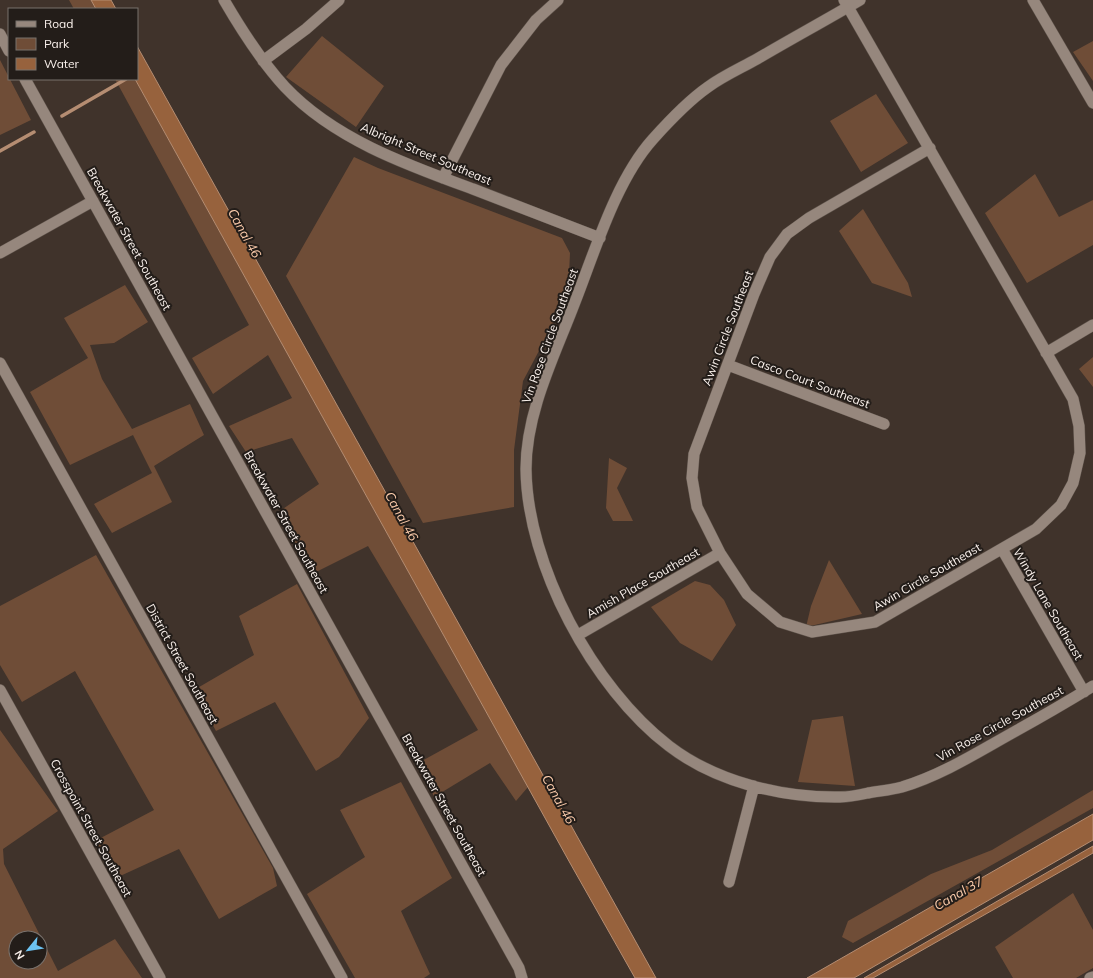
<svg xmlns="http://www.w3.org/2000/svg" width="1093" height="978" font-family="Mulish,sans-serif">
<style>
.green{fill:#6f4d37;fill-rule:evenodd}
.water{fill:#97623d;stroke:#b58d72}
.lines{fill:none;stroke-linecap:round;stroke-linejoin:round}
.stream{stroke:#b58d72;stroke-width:3.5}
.minor-casing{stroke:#5e534b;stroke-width:12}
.minor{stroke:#96877d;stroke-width:11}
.labels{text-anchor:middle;stroke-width:4;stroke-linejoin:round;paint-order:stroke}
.street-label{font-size:12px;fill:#faf1ec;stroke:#231d19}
.water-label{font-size:13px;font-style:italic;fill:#fbcbab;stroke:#231d19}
</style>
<rect width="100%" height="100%" fill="#40332b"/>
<!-- green -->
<path class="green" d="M69,0H91L96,9H74Z
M322,36L384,86L356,127L286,77Z
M1093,41V81L1073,52Z
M0,60L31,120L0,135Z
M115,79H135L528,787L516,801L490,763L434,797L420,762L478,730L368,546L312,574L277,513L319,484L292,438L246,452L229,426L292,398L268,355L213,394L192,358L249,325Z
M876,94L908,143L861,172L830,121Z
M354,157L378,168L562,238L570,253L568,296L523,381L514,450V507L423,523L286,276Z
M1035,174L1059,217L1093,200V245L1027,283L985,213Z
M863,209L908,283L912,297L872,283L839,231Z
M125,285L148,322L114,343L90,345L102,379L132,429L190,404L204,435L154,466L172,502L112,533L94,504L152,473L133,435L70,465L30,392L88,358L64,318Z
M1093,357V387L1079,369Z
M609,458L627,468L617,488L633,521H613L606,508Z
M96,555L273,868L277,886L219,919L179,849L118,877L95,841L154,810L75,671L22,702L0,665V606Z
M829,560L862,614L806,627L811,606Z
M695,581L710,585L724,600L736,625L712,661L680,643L651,607Z
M297,584L369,718L339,757L316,771L275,702L216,731L194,690L254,655L239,616Z
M843,716L855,786L798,782L812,720Z
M0,730L58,811L3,849L4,864L58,971L115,939L142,978H0ZM16,938H40V962H16Z
M401,782L452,878L401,911L430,974L424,978H355L307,894L365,857L340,810Z
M1093,790V808L853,943L842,937L848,921L931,874L992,850Z
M1073,893L1093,930V968L1076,978H1013L995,947Z"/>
<!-- water -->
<path class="water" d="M91,0H111L116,9H96Z
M137,46L656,978H635L570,863L135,79H137Z
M1093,814V840L854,978H807Z
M1093,846V853L1074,864L873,978H864Z"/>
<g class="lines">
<!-- stream -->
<path class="stream" d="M62,116L126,79
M0,151L34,132"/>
<defs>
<path id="minor" d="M224,0C242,31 261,61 285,87C334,139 407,165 473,189C515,205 558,222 600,238
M844,0L1073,399L1079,426L1080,453L1073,483L1061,505L1036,529L875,622L812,632L780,622L747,594L720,553L697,507L692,478L694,454L754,294L770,257L787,234L809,218L930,148
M860,0C826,20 791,39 757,59C741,68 723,76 708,87C688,101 670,120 653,139C616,180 595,251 575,302C555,355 526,411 526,469C527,565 593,688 669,746C716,782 782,798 840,797C849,797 859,795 868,793C879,791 891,790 902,787C942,775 978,752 1014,732C1041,717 1067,702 1093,686
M1033,0L1093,103
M0,34L9,51
M263,61L306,29L339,0
M25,79L519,968L522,978
M443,178L501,65L536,20L558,0
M0,253L93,201
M1046,353L1093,325
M0,363L342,978
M728,365L884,424
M1002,549L1084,692
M578,635L720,553
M0,690L160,978
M729,882L754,786
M1090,978L1093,977"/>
</defs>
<!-- minor casing -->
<use href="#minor" class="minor-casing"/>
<!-- minor -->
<use href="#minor" class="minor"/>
</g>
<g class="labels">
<!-- street labels -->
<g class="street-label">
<text transform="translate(426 154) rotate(23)" y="4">Albright Street Southeast</text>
<text transform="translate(129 239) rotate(61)" y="4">Breakwater Street Southeast</text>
<text transform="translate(728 328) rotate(-69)" y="4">Awin Circle Southeast</text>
<text transform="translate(550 336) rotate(-70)" y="4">Vin Rose Circle Southeast</text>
<text transform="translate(810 382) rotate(21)" y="4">Casco Court Southeast</text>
<text transform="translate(286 522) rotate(61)" y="4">Breakwater Street Southeast</text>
<text transform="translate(927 577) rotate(-30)" y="4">Awin Circle Southeast</text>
<text transform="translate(643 583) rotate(-30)" y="4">Amish Place Southeast</text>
<text transform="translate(1048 604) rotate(60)" y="4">Windy Lane Southeast</text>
<text transform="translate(182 664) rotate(61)" y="4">District Street Southeast</text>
<text transform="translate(1000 724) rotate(-29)" y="4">Vin Rose Circle Southeast</text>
<text transform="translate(444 805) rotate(61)" y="4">Breakwater Street Southeast</text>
<text transform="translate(91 828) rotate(61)" y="4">Crosspoint Street Southeast</text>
</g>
<!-- water labels -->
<g class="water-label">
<text transform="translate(245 233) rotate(61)" y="5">Canal 46</text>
<text transform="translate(402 516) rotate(61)" y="5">Canal 46</text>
<text transform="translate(559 799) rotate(61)" y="5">Canal 46</text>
<text transform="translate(958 893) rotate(-30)" y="5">Canal 37</text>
</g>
</g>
<!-- legend -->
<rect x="8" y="8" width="130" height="72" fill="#231d19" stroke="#79726d"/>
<rect x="16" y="21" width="20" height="6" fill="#96877d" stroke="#79726d"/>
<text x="44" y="28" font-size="12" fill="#faf1ec">Road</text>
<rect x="16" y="38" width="20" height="12" fill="#6f4d37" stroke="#79726d"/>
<text x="44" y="48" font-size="12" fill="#faf1ec">Park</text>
<rect x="16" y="58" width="20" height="12" fill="#97623d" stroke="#79726d"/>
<text x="44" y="68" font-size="12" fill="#faf1ec">Water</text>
<!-- north arrow -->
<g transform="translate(28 950) rotate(240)"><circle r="19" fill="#231d19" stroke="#79726d"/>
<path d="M0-3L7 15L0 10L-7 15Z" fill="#6cc3f2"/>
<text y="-6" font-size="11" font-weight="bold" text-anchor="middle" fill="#faf1ec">N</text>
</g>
</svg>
